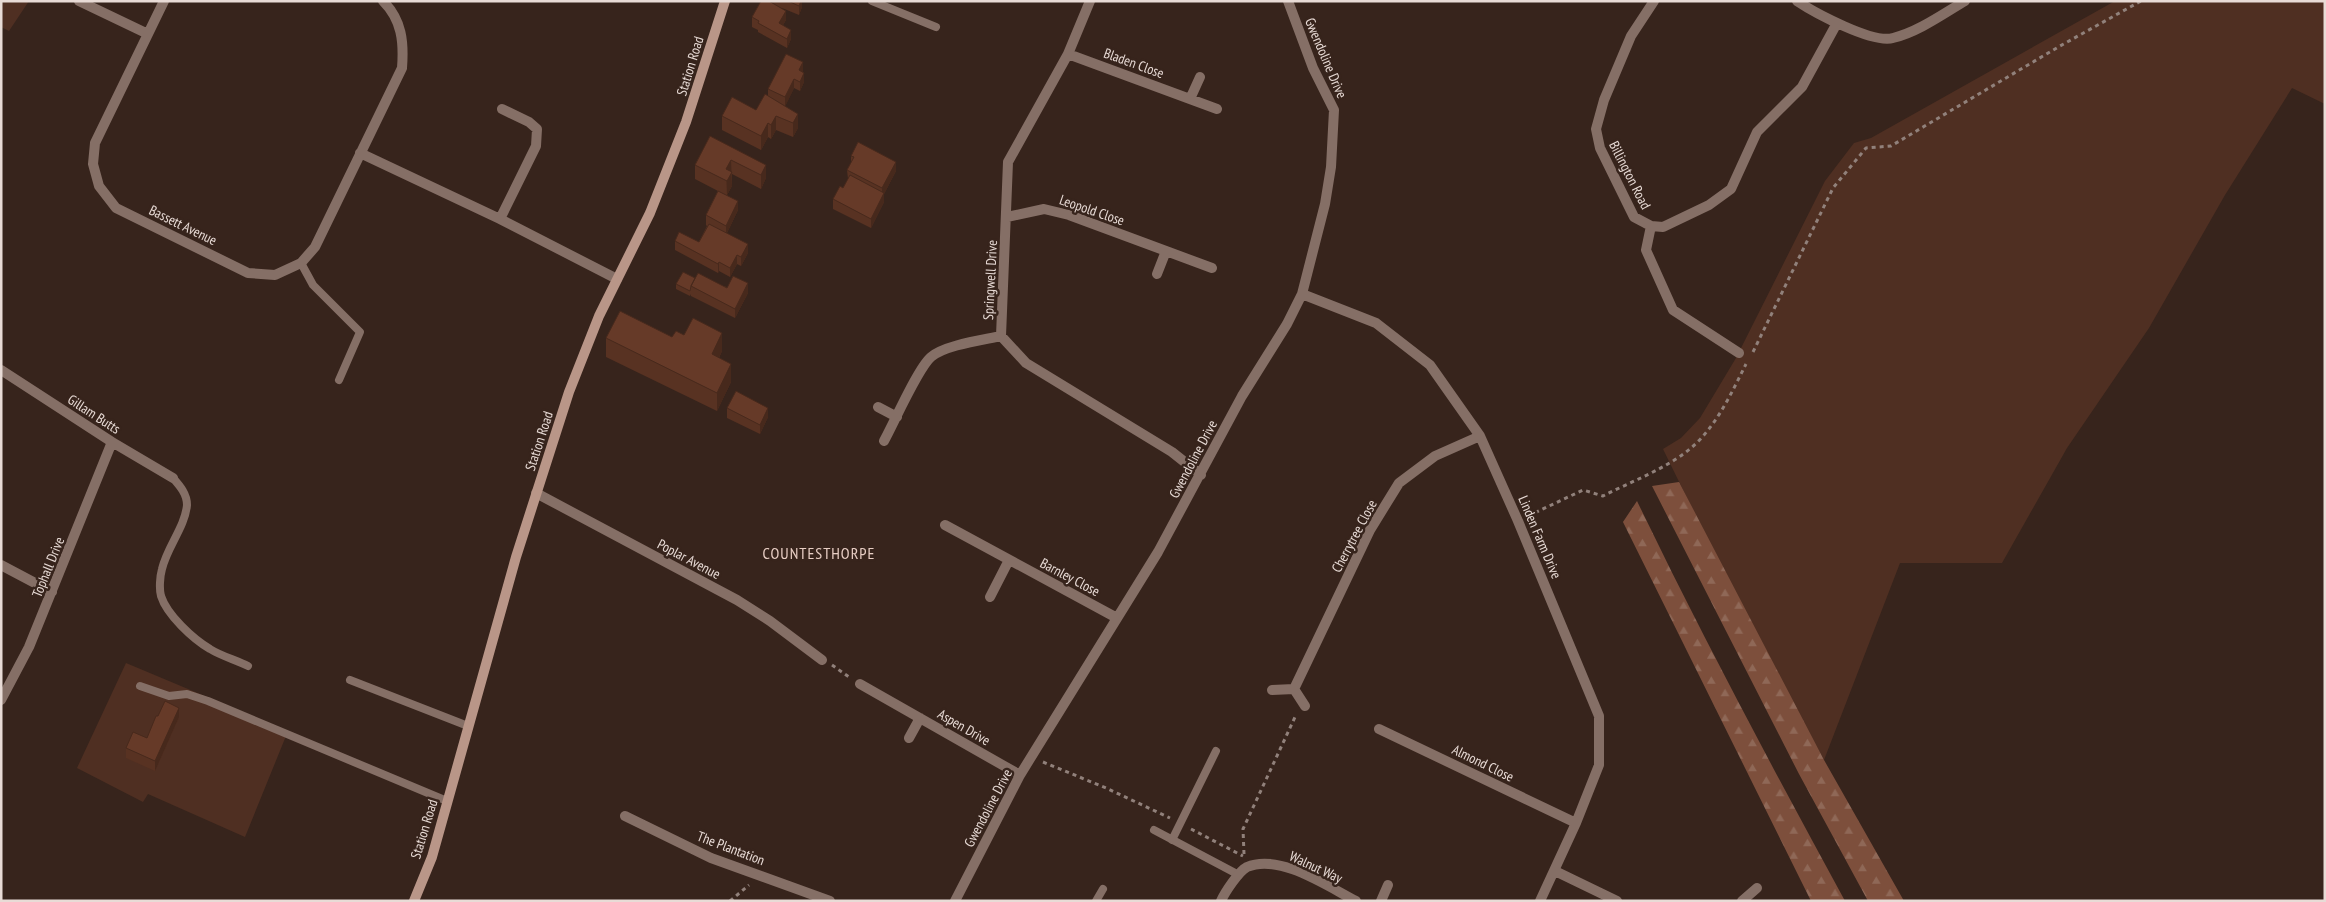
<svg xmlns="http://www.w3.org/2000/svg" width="2326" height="902" font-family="'PT Sans Narrow',sans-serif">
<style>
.green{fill:#4f2f22}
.forest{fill:url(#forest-firs)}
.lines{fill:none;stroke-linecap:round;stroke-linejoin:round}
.path{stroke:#91817b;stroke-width:3;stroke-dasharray:4 4;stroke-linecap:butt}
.lane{stroke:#856f66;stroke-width:8}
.street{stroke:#856f66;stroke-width:10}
.secondary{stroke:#b99688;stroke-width:10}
.wall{fill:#583222}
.shaded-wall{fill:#47291c}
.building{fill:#663a28;stroke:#47291c}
.labels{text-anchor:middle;stroke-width:5;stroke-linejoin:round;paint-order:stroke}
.street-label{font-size:14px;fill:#e8dbd6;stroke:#37241c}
.quarter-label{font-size:16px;letter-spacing:1px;fill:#e8cec4;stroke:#37241c}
</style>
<defs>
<pattern id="forest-firs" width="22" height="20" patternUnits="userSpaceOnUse" patternTransform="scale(1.25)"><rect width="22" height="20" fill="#7d4f3c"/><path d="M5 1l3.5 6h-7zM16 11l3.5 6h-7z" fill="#8f6857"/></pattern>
</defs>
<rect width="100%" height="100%" fill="#37241c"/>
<!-- green -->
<path class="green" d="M1,1H29L9,31L1,27Z
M2115,1H2325V104L2292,88L2225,195L2149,328L2067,448L2002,563H1900L1824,760L1750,627L1663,449L1681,438L1700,418L1736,358L1825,181L1854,143L1871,138Z
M126,663L288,731L245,837L148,794L143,802L77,768Z"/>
<!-- forest -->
<path class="forest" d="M1679,482L1824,760L1904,901H1868L1799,774L1652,486Z
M1637,501C1702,636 1773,769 1845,901H1811L1623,522Z"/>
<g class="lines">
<!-- path -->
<path class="path" d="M1753,352L1833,188L1866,148L1891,146L2060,46L2141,1
M1528,516L1583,490L1603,496C1632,481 1666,469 1691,448C1716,427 1732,392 1746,364
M832,665L849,677
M1043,762L1106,788L1170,818
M1191,829L1243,856
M1244,854L1243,829L1296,715
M730,901L749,885"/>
<!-- lane -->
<path class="lane" d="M872,1L936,27
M301,263L313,285L360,332L339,380
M173,478C180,486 187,494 187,505C185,527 167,547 162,569C160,576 159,589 161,596C167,615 193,639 210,649C221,656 236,660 248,666
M350,680L468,726
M140,686L169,696L187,694L208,701L447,801
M1154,830L1239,875
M1172,840L1216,751
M1096,901L1103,889"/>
<!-- street -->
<path class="street" d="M79,1L148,34
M164,1L95,143L93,164L99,186L116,208L248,273L275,275L301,263L315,247L402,68C404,42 402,20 383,1
M1090,1L1068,54L1008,162L1001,336L1026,363L1172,452L1201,475
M1654,1L1631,36L1604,100L1596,129L1600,148L1634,217L1651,226L1663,227L1709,205L1731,189L1757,132L1802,87L1837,23
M1797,1C1815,13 1873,44 1893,38C1918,32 1943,14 1965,1
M1068,54L1217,109
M1190,99L1200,77
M360,153L500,219L617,279
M1007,217L1044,209L1069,215L1212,268
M500,219L536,146L537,129L529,122L502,109
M1651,226L1646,250L1673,310L1739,353
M1157,274L1166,251
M1302,294L1376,323L1430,365L1480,436L1518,521L1599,716V765L1576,823L1540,901
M1,370L112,442L173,478
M878,407L897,417
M884,441C894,423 918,368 931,357C945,345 983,340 1001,336
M536,493L737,600L770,621L822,660
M945,525L1117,618
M1,565L52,592
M990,597L1009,560
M860,684L1020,775
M1294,689L1370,530L1399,483L1435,456L1480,436
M1272,690L1294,689L1305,706
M1,700L29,647L112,442
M1379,729L1576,823
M909,738L920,718
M625,816L711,858L830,901
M1555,871L1617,901
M955,901L1020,775L1158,552L1242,396L1287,324L1302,294L1325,204L1331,167L1334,110L1313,68L1288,1
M1221,901C1225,892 1239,871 1247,867C1279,853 1327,886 1356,901
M1381,901L1388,885
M1742,901L1757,888"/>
<!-- secondary -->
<path class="secondary" d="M414,901L432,857L516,557L569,392L599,316L650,213L686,122L725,1"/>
</g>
<!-- wall -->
<path class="wall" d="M761,1H802V7L799,15L782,8L786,20L783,25L791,39L787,48L758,32V30L752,27V17Z
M803,72L804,82L800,91L794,88L785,106L798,128L793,137L776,130L771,139L768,137L761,150L722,130V116L756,110L768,96V89Z
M710,136L766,178L761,189L732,174V186L727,195L738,210L727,233L748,253L741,266L737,264L730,277L719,271L718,273L675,250V241L699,242L707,226L706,225V215L718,191L695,179V165Z
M851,156L896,171L884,194V202L871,228L833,209V199L843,188L848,179L847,170L851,163Z
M695,278L748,293L735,318L691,296V294L690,296L676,289V284Z
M684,335L722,351L719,358L731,382L717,411L606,357V338L672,337Z
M727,408L768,417L760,434L727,418Z
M158,716L179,717L155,771L126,758V748L147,738Z"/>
<!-- shaded-wall -->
<path class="shaded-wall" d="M801,1H802V7L799,15V6Z
M786,11V20L779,32V23Z
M791,30V39L787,48V39Z
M803,62V72L799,80V70Z
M804,73V82L800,91V82Z
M794,79V88L785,107V97Z
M798,114V128L793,137V123Z
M776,116V130L771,139V125Z
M768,123V137L761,150V136Z
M731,160L732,186L727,195L726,169Z
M896,162V171L884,194V202L871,228V219L882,197V188Z
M766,165V178L761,189V175Z
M738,201V210L726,235V226Z
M748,244V253L741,266V257Z
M737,255V264L730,277V268Z
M719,262V271L718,273V264Z
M748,283V293L735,318V309Z
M722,333V351L712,372V354Z
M731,364V382L717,411V393Z
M768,408V417L760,434V425Z
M179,708V717L155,771V761Z"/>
<!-- building -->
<path class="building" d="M761,1H769L786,11L779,23L791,30L787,39L758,23L759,21L752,17Z
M788,1H801L799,6Z
M786,54L803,62L799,70L804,73L800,82L794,79L785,97L768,89Z
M765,94L798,114L793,123L776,116L771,125L768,123L761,136L722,116L732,97L756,110Z
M710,136L766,165L761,175L731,160L726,169L732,172L727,181L695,165Z
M858,142L896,162L882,188L847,170L854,157L851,156Z
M850,175L884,193L871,219L833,199L840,186L843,188Z
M718,191L738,201L726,226L706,215Z
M709,224L748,244L741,257L737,255L730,268L719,262L718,264L675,241L679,232L699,242Z
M683,272L695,278L691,286L690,291L676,284Z
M698,273L727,288L733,276L748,283L735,309L691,286Z
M620,311L672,337L676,331L684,335L693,318L722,333L712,354L731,364L717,393L606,338Z
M736,391L768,408L760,425L727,408Z
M165,701L179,708L155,761L126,748L133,732L147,738L156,716H158Z"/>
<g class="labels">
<!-- street labels -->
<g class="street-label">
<text transform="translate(1326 58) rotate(67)" y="5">Gwendoline Drive</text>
<text transform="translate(1134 63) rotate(20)" y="5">Bladen Close</text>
<text transform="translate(690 66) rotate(-73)" y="5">Station Road</text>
<text transform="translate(1630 175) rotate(63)" y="5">Billington Road</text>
<text transform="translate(1092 210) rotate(19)" y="5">Leopold Close</text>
<text transform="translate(183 225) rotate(26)" y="5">Bassett Avenue</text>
<text transform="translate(990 280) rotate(-87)" y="5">Springwell Drive</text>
<text transform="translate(94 414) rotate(33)" y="5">Gillam Butts</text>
<text transform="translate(539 441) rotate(-72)" y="5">Station Road</text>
<text transform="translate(1193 459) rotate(-62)" y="5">Gwendoline Drive</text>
<text transform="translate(1354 536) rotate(-62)" y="5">Cherrytree Close</text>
<text transform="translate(1540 537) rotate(67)" y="5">Linden Farm Drive</text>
<text transform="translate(689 559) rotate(28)" y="5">Poplar Avenue</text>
<text transform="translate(48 567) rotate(-68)" y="5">Tophall Drive</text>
<text transform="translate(1070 577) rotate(28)" y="5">Barnley Close</text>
<text transform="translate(964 727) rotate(30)" y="5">Aspen Drive</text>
<text transform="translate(1483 763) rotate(26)" y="5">Almond Close</text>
<text transform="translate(988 808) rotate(-62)" y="5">Gwendoline Drive</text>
<text transform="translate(424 829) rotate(-73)" y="5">Station Road</text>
<text transform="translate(731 848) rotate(21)" y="5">The Plantation</text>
<text transform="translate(1316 867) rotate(25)" y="5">Walnut Way</text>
</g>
<!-- quarter labels -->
<g class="quarter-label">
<text x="819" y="559">COUNTESTHORPE</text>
</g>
</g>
<!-- border -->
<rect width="2326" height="902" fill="none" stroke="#e8dbd6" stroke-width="5"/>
</svg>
